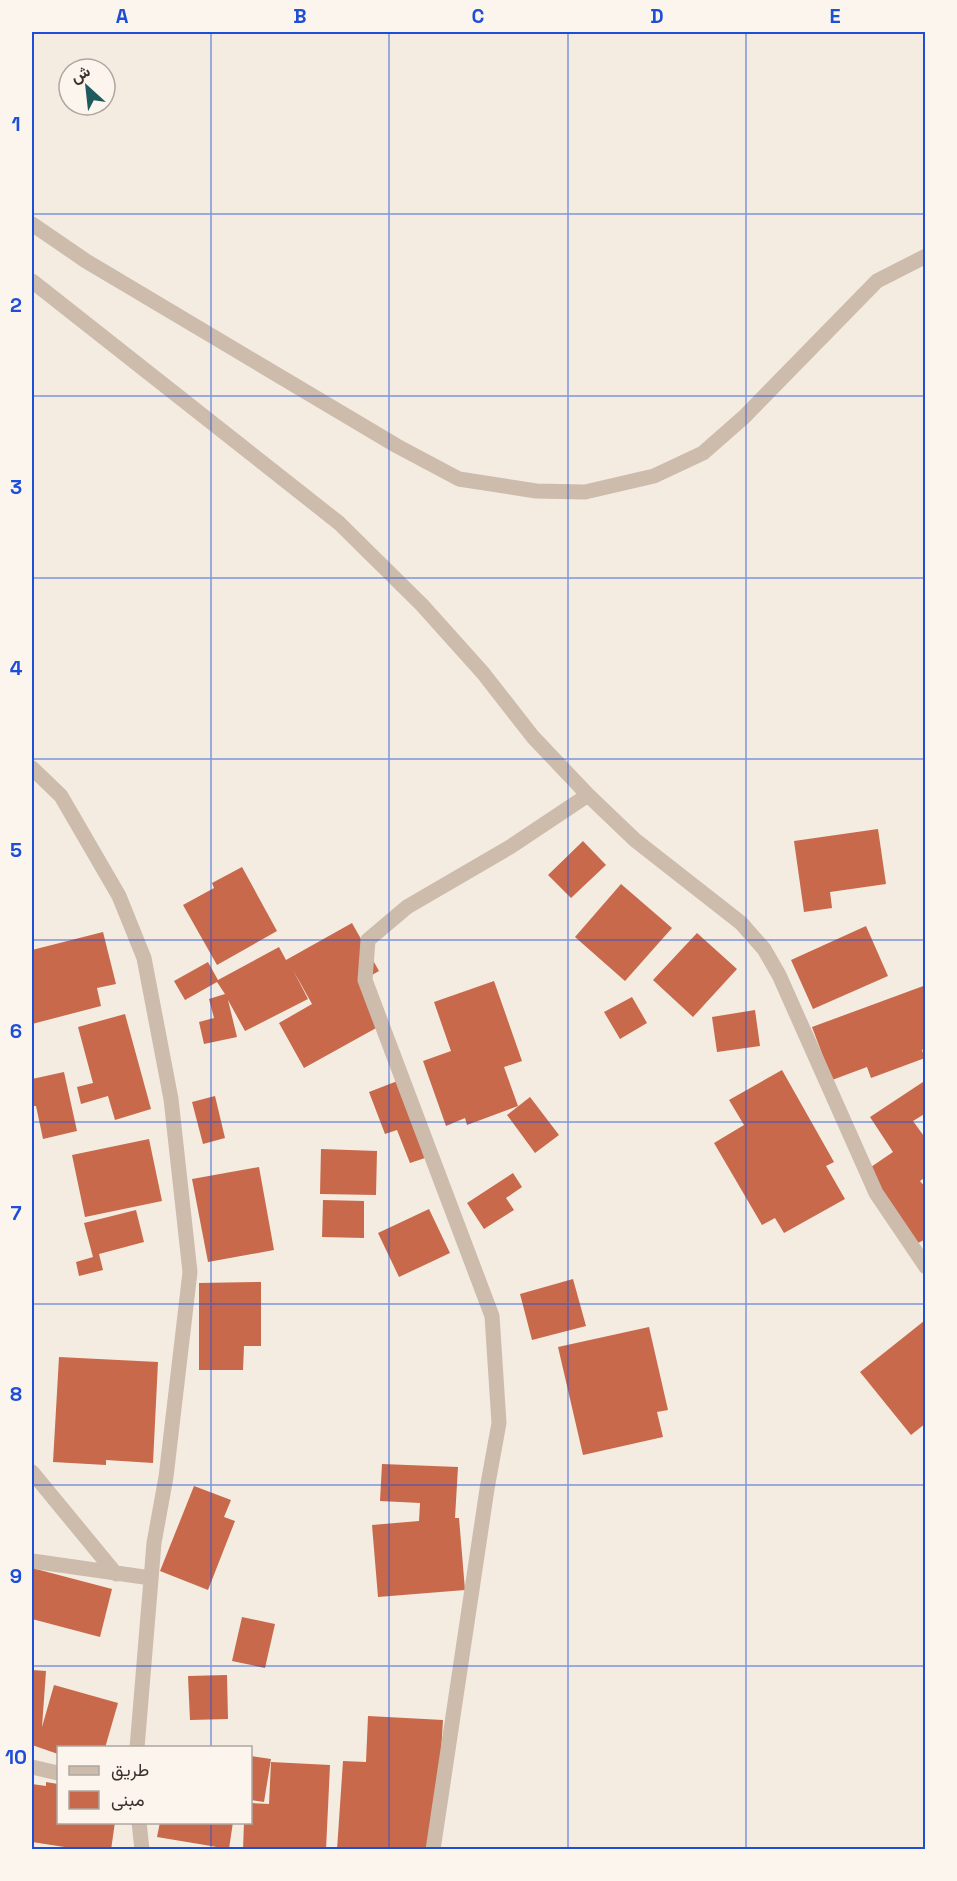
<svg xmlns="http://www.w3.org/2000/svg" width="957" height="1881" font-family="'Space Grotesk',Vazirmatn,sans-serif">
<style>
.building{fill:#c8694b}
.lines{fill:none;stroke-linecap:round;stroke-linejoin:round}
.minor{stroke:#cdbbac;stroke-width:15}
.grid{fill:none;stroke:#1d4ed8;stroke-width:1.5;stroke-opacity:0.55}
.neatline{fill:none;stroke:#1d4ed8;stroke-width:2}
.grid-label{font-size:20px;text-anchor:middle;font-weight:bold;fill:#1d4ed8}
</style>
<rect width="100%" height="100%" fill="#f4ebe1"/>
<!-- building -->
<path class="building" d="M878,829L886,884L830,892L832,908L804,912L794,841Z
M583,841L606,865L571,898L548,875Z
M242,867L277,931L217,965L183,905L214,888L212,883Z
M621,884L672,928L625,981L575,937Z
M352,923L379,971L363,980L387,1022L304,1068L279,1023L312,1004L293,970L308,999L245,1031L228,1000L237,1037L204,1044L199,1022L214,1018L209,999L225,994L217,982L185,1000L174,981L208,962L218,980L279,947L286,960Z
M866,926L888,976L813,1009L791,960Z
M103,932L116,984L97,988L101,1006L32,1024V950Z
M697,933L737,969L693,1017L653,980Z
M494,981L522,1061L504,1067L518,1106L467,1125L465,1118L446,1126L423,1061L451,1051L434,1002Z
M926,985V1048L922,1050L925,1058L871,1078L867,1067L832,1080L812,1027Z
M632,997L647,1023L620,1039L604,1012Z
M755,1010L760,1046L717,1052L712,1017Z
M125,1014L151,1109L115,1120L108,1096L81,1104L77,1087L93,1083L78,1027Z
M782,1070L834,1162L826,1166L845,1199L784,1233L775,1218L762,1225L714,1143L744,1125L729,1100Z
M64,1072L77,1131L43,1139L36,1106H32V1079Z
M400,1080L428,1157L410,1163L397,1130L385,1134L369,1092Z
M926,1080V1113L913,1121L926,1139V1177L920,1181L926,1188V1239L918,1243L868,1169L893,1152L870,1117Z
M215,1096L225,1138L203,1144L192,1102Z
M530,1097L559,1135L535,1153L507,1115Z
M149,1139L162,1201L85,1217L72,1155Z
M321,1149L377,1151L376,1195L320,1194Z
M259,1167L274,1250L208,1262L192,1179Z
M513,1173L522,1187L506,1198L514,1210L484,1229L467,1203Z
M323,1200L364,1201V1238L322,1237Z
M429,1209L450,1253L399,1277L378,1233Z
M136,1210L144,1242L99,1254L103,1270L79,1276L76,1262L93,1257L84,1223Z
M573,1279L586,1326L532,1340L520,1294Z
M261,1282V1346H244L243,1370H199V1283Z
M924,1321L926,1323V1423L911,1435L860,1372Z
M649,1327L668,1410L657,1412L663,1437L583,1455L558,1347Z
M59,1357L158,1362L153,1463L106,1460V1465L53,1462Z
M382,1464L458,1467L455,1518H459L465,1590L378,1597L372,1525L419,1521L420,1503L380,1501Z
M194,1486L231,1500L224,1517L235,1521L208,1590L160,1571Z
M32,1568L112,1589L100,1637L32,1619Z
M242,1617L275,1624L265,1668L232,1661Z
M32,1670L46,1671L42,1727L54,1685L118,1703L105,1748H58V1754L32,1745Z
M227,1675L228,1719L190,1720L188,1676Z
M368,1716L443,1720L435,1850H337L343,1761L366,1762Z
M250,1756L271,1759L264,1802L250,1800Z
M271,1762L330,1765L326,1850H243L244,1822H250V1803L269,1804Z
M46,1782L58,1784V1822H115L111,1850H84L32,1842V1784L46,1786Z
M160,1822H233L229,1849L157,1837Z"/>
<g class="lines">
<!-- minor -->
<path class="minor" d="M32,224L86,261L397,446L459,479L536,491L585,492L654,476L703,453L744,417L877,281L926,256
M32,281L339,523L422,605L483,673L533,737L588,795L635,840L741,923L764,949L779,975L876,1193L926,1267
M32,768L61,796L119,896L144,958L171,1099L190,1272L166,1477L154,1543L137,1748
M32,1472L116,1574
M32,1561L151,1578
M32,1767L58,1773
M139,1822L142,1850
M433,1850L487,1489L499,1423L492,1316L365,980L368,940L407,907L510,847L588,795"/>
</g>
<!-- grid -->
<path class="grid" d="M211,32V1748M389,32V1850M568,32V1850M746,32V1850M32,214H926M32,396H926M32,578H926M32,759H926M32,940H926M32,1122H926M32,1304H926M32,1485H926M32,1666H926M211,1822V1850"/>
<!-- border -->
<rect width="957" height="1881" fill="none" stroke="#fbf5ee" stroke-width="66"/>
<!-- legend -->
<rect x="57" y="1746" width="195" height="78" fill="#fbf5ee" stroke="#aea6a0" stroke-width="1.5"/>
<rect x="69" y="1766" width="30" height="9" fill="#cdbbac" stroke="#aea6a0" stroke-width="1.5"/>
<text x="111" y="1776" font-size="18" fill="#3b302b">طريق</text>
<rect x="69" y="1791" width="30" height="18" fill="#c8694b" stroke="#aea6a0" stroke-width="1.5"/>
<text x="111" y="1806" font-size="18" fill="#3b302b">مبنى</text>
<!-- north arrow -->
<g transform="translate(87 87) rotate(333)"><circle r="28" fill="#fbf5ee" stroke="#aea6a0" stroke-width="1.5"/>
<path d="M0-4.5L10 22L0 15L-10 22Z" fill="#1f5a5e"/>
<text y="-9" font-size="16" font-weight="bold" text-anchor="middle" fill="#3b302b">ش</text>
</g>
<rect x="33" y="33" width="891" height="1815" class="neatline"/>
<g class="grid-label">
<text x="122" y="23">A</text>
<text x="300" y="23">B</text>
<text x="478" y="23">C</text>
<text x="657" y="23">D</text>
<text x="835" y="23">E</text>
<text x="16" y="131">1</text>
<text x="16" y="312">2</text>
<text x="16" y="494">3</text>
<text x="16" y="675">4</text>
<text x="16" y="857">5</text>
<text x="16" y="1038">6</text>
<text x="16" y="1220">7</text>
<text x="16" y="1401">8</text>
<text x="16" y="1583">9</text>
<text x="16" y="1764">10</text>
</g>
</svg>
